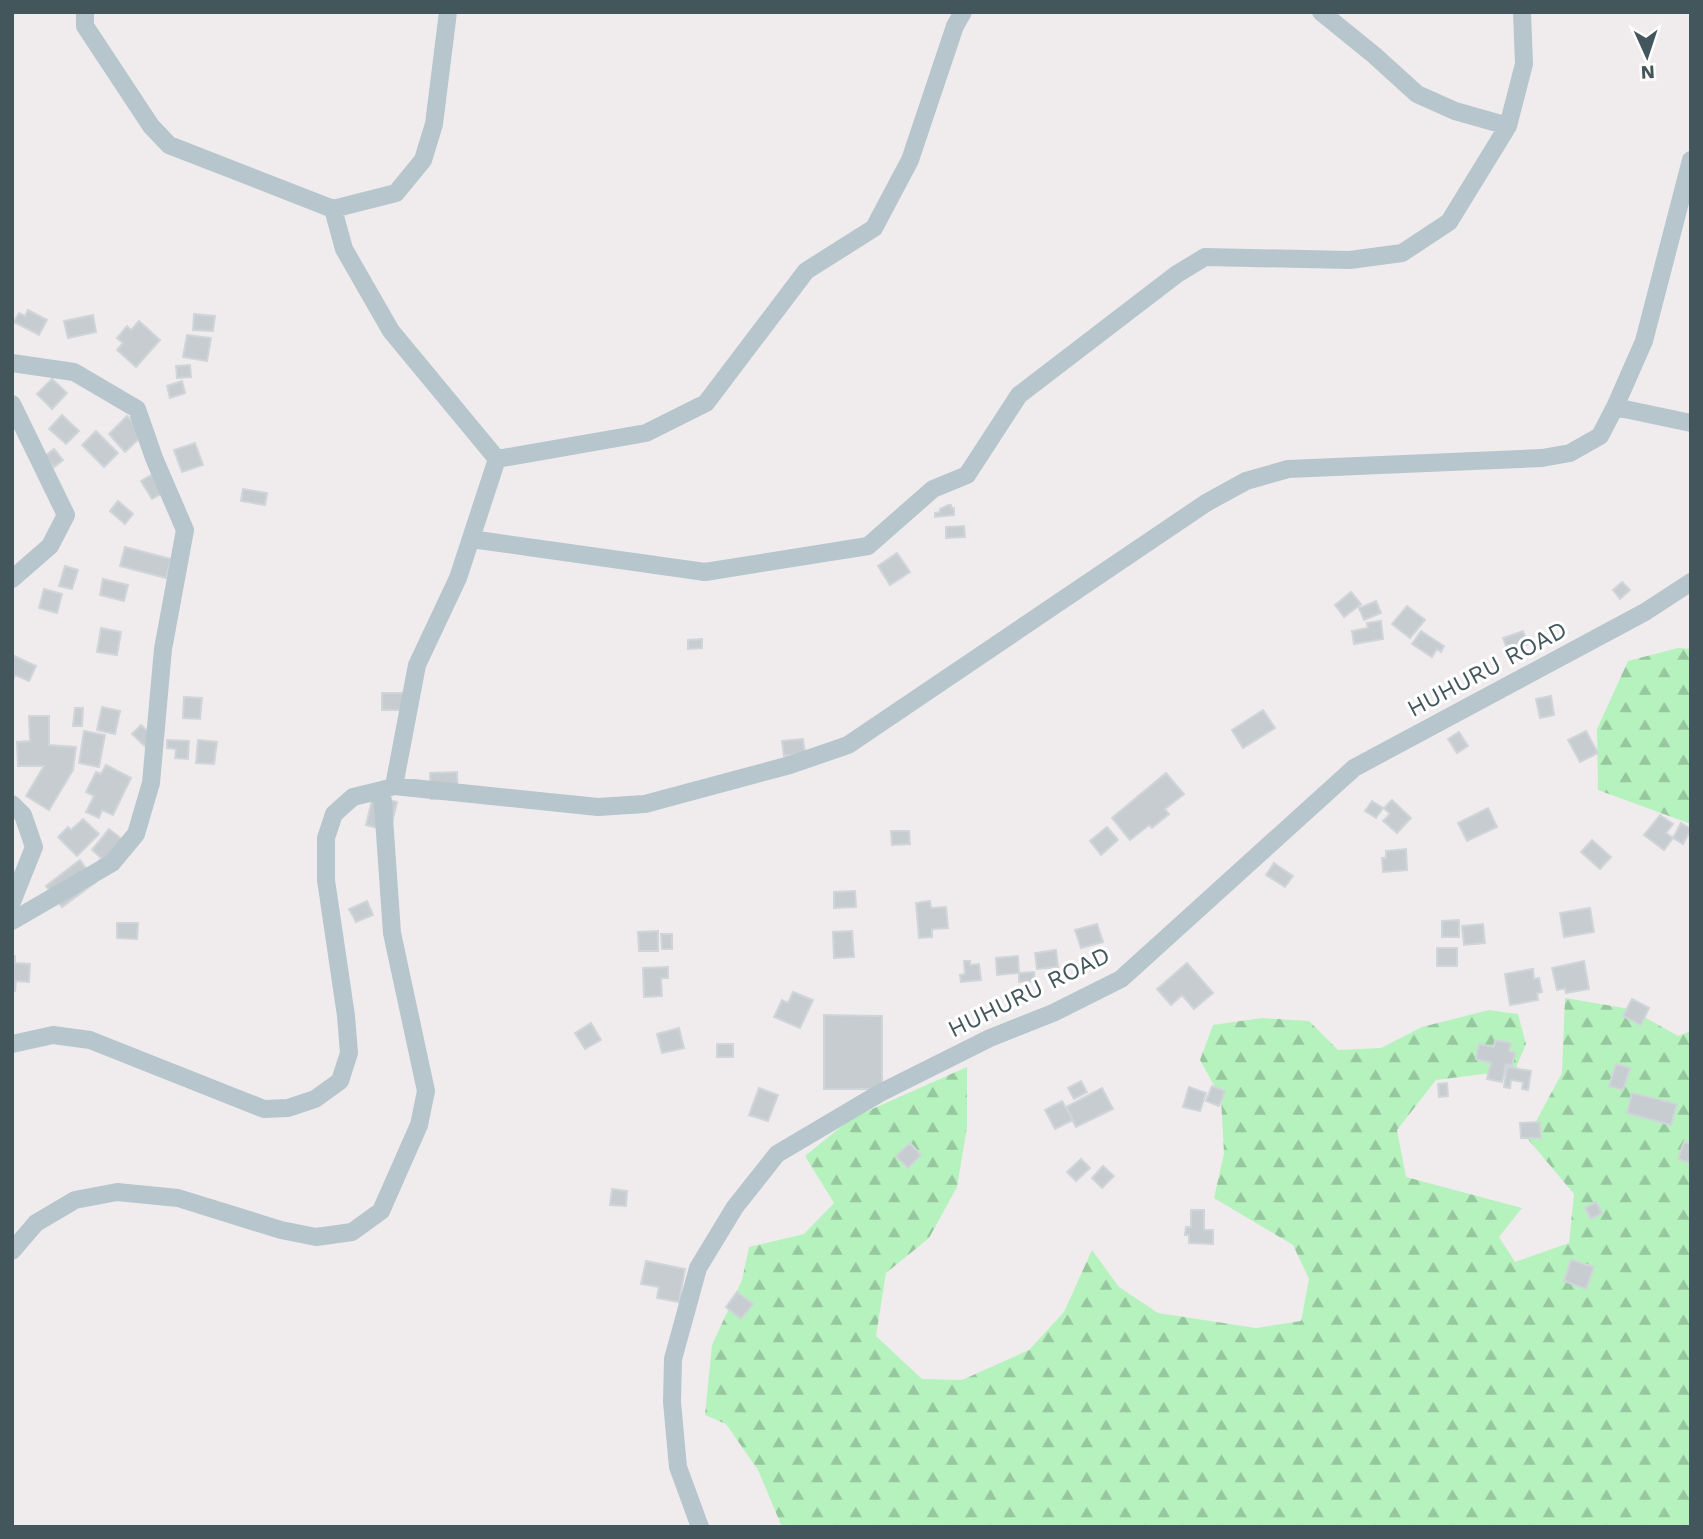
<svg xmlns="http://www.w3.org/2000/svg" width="1703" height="1539" font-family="'Work Sans',sans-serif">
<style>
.forest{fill:url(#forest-firs)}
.building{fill:#c6ccd0;stroke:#d0d5d9;stroke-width:2}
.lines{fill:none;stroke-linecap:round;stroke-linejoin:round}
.minor{stroke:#b6c6cc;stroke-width:18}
.labels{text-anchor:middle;stroke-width:6;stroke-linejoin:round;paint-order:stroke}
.street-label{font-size:24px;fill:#43565c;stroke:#fff}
</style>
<defs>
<pattern id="forest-firs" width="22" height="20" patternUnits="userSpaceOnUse" patternTransform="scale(1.75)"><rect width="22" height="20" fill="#b6f2be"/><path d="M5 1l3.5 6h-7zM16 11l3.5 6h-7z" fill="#96c79e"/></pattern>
</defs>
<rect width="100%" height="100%" fill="#f0eced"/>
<!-- forest -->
<path class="forest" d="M1678,648L1691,649V824L1598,790L1597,729L1628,661Z
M1565,998L1630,1009L1678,1036L1691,1031V1527H782L758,1470L726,1424L705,1415L712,1345L742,1280L749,1247L804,1234L834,1203L805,1156L852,1118L967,1067V1127L957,1187L929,1238L886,1273L876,1336L922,1379L962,1380L1029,1350L1064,1312L1092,1250L1119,1287L1158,1313L1256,1328L1301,1321L1309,1279L1293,1245L1214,1198L1224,1153L1221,1098L1200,1060L1213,1025L1262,1018L1309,1021L1338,1050L1381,1048L1422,1027L1489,1010L1518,1014L1526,1044L1515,1070L1436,1080L1397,1130L1406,1177L1522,1208L1499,1237L1515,1262L1569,1243L1574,1194L1527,1138L1562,1073Z"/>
<!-- building -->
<path class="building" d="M28,310L47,320L39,335L14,322L19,313L25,316Z
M194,314L215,316L213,331L193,330Z
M93,315L96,332L68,338L64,321Z
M139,321L160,340L136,367L117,350L123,343L117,338L127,326L131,330Z
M187,335L211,338L207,361L183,357Z
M190,365L191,377L177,378L176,366Z
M52,379L67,393L52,409L37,394Z
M182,381L185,393L170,398L167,386Z
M62,415L79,431L66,444L49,429Z
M127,416L144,434L125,452L109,434Z
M96,431L118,453L104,467L82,445Z
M195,443L203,465L182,472L174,450Z
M54,449L63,460L54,467L45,456Z
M160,470L170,489L152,499L141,481Z
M243,489L267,493L265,505L241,501Z
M118,501L133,514L125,524L110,511Z
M948,505H951L952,508H954V515L935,517V513L940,512V509Z
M964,526L965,537L946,538V527Z
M125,547L171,559L166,578L120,566Z
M897,553L910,572L890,585L878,566Z
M65,566L78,570L72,589L59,586Z
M103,579L128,585L124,601L100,595Z
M1622,582L1630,590L1620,599L1613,590Z
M44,589L62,594L57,613L39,608Z
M1351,592L1361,604L1344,617L1335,605Z
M1376,601L1381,613L1364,620L1359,608Z
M1407,606L1425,620L1410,638L1392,624Z
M1381,621L1383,639L1354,644L1352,631L1368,628L1367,623Z
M101,628L121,632L117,655L97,652Z
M1421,631L1444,646L1441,652L1437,649L1432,657L1412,644Z
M1523,631L1528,644L1523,646L1527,656L1512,661L1503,638Z
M702,639V648L688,649V640Z
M12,655L36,666L29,681L15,675L12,682Z
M382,693H406V710H382Z
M1551,696L1554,715L1540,718L1536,699Z
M184,697L202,698L200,719L183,718Z
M102,707L120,711L115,734L97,730Z
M75,708H83L82,726H73Z
M1263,710L1275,728L1243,748L1232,730Z
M29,716H49V745L76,747L73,770L49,810L26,796L44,766H18L17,742L30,741Z
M141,725L157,740L148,749L132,734Z
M84,731L105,735L99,767L79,763Z
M1586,731L1598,753L1580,762L1568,740Z
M1459,732L1468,746L1457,753L1448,739Z
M803,739L805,753L784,756L782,741Z
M167,740L189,741L188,759L175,758L176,749L167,748Z
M198,740L217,742L214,764L196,763Z
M106,765L131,778L113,815L102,810L99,818L86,812L94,796L86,792L96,772L101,774Z
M457,772L458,798L431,799L430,773Z
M1166,773L1184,794L1165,809L1169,814L1152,828L1149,825L1130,840L1112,818Z
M373,796L397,802L390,831L366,825Z
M1392,800L1411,818L1397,833L1383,821L1390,814L1384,808Z
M1372,801L1383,808L1376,818L1365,811Z
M1488,808L1497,827L1467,841L1458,823Z
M1660,815L1673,824L1666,833L1673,838L1664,850L1644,835Z
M83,819L99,834L77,856L58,837L68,827L71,830Z
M1681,823L1691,829L1683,844L1673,838Z
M1107,827L1118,840L1101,855L1090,841Z
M109,829L132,847L96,865L101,858L92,850Z
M891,831H909L910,844L892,845Z
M1592,840L1611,857L1600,869L1581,852Z
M1406,849L1407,870L1383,872L1382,858H1386V851Z
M80,860L96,882L62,907L46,886Z
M1274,863L1293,876L1285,887L1266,875Z
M855,891L856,907L834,908V892Z
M367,901L373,915L356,922L349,909Z
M930,901L931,908L946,907L948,928L932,929V937L919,938L916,903Z
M1590,908L1594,932L1564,937L1560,913Z
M1459,920V937H1442V921Z
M117,923H138L137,939L117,938Z
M1097,924L1103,942L1081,948L1075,930Z
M1483,924L1485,943L1464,945L1462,926Z
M658,931V951H639L638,932Z
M852,931L854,957L834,958L833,932Z
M661,934H672V949H662Z
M1437,948H1457V966H1437Z
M1056,950L1058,967L1037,969L1035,953Z
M12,956H15V963L30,964L29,982L16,981L15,991H12Z
M1018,956L1019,973L997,975L996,958Z
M964,961H970V965L979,964L981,980L961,982L960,975L965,974Z
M1584,961L1589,989L1566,993L1565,988L1557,990L1552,968Z
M1187,963L1213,993L1194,1009L1182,995L1171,1005L1157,989Z
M668,967V978H661L662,996L644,997L643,968Z
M1533,969L1534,979L1539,978L1542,992L1537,993L1538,1000L1510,1005L1505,974Z
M1034,972L1035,981L1019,982V973Z
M793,992L813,1000L800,1028L774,1017L782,1000L788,1003Z
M1632,999L1649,1008L1641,1025L1623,1016Z
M824,1015L882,1016V1089H824Z
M591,1023L601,1040L585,1049L575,1033Z
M679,1028L684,1048L662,1053L657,1034Z
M1495,1040L1511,1043L1509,1051L1515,1053L1512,1066L1506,1064L1502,1082L1487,1079L1491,1063L1476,1059L1479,1044L1494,1047Z
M717,1044H733V1057H717Z
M1616,1064L1630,1068L1623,1090L1609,1086Z
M1507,1067L1531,1071L1528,1090L1522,1089L1523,1082L1511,1080L1510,1088L1504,1087Z
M1081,1081L1087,1092L1074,1099L1068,1088Z
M1447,1083L1448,1096L1439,1097L1438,1084Z
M1212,1086L1225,1091L1219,1106L1206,1101Z
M1189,1087L1206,1093L1200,1111L1183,1107Z
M759,1088L778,1095L768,1121L749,1115Z
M1102,1088L1113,1109L1076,1127L1066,1107Z
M1632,1093L1677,1104L1671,1125L1627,1113Z
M1062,1101L1073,1120L1055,1129L1045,1110Z
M1540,1122L1541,1138H1521L1520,1123Z
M1684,1142L1691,1144V1163L1678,1159Z
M910,1143L921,1155L908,1168L896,1156Z
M1081,1159L1090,1168L1076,1181L1067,1172Z
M1103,1166L1114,1176L1102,1188L1092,1178Z
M612,1189L627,1191L626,1206L610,1205Z
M1596,1202L1602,1213L1591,1219L1585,1208Z
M1191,1210H1204V1230H1213V1244L1189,1243V1235H1185L1186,1227H1191Z
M1571,1260L1594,1267L1586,1289L1564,1281Z
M646,1261L685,1269L679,1302L657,1298L659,1287L641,1284Z
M737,1292L753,1304L741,1319L726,1307Z"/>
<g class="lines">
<!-- minor -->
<path class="minor" d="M85,12V26L151,126L169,145L333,209
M448,12L434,124L423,160L396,193L333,209L344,249L391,331L497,459
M963,12L955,26L910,160L874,228L806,271L706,403L646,433L497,459L458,578L417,665L394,786L598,807L645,804L790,765L848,745L1206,503L1246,481L1288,469L1542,458L1570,453L1600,436L1615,407L1691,423
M1321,12L1374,55L1417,94L1455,111L1508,126
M12,363L74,372L137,409L154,458L185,530L163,649L151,783L136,834L112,863L12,921
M12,404L66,515L50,546L12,579
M1615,407L1644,341L1691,160
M471,539L705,572L868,546L933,489L967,475L1019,395L1177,274L1205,257L1350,260L1402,253L1449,222L1508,126L1524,64L1522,12
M12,804L23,815L34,847L12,902
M12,1044L53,1035L90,1040L264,1109L288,1108L315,1099L340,1081L349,1053L346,1016L326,880V838L334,814L353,797L382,790
M12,1251L36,1223L75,1200L117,1192L178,1198L281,1230L316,1237L352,1232L381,1211L419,1125L426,1091L392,933L382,790L394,786
M700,1527L678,1467L672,1402L673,1359L698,1268L735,1207L777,1154L880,1093L990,1038L1053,1013L1121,979L1354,768L1645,612L1691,582"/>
</g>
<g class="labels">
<!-- street labels -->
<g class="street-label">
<text transform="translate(1487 669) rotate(-28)" y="8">HUHURU ROAD</text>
<text transform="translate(1029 992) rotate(-26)" y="8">HUHURU ROAD</text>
</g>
</g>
<!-- border -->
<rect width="1703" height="1539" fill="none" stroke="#43565c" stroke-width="28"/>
<!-- north arrow -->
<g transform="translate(1647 56) rotate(177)" stroke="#ffffff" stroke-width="5" paint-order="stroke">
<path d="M0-5L12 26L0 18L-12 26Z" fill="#43565c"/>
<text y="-10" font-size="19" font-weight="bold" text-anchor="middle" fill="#43565c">N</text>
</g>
</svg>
